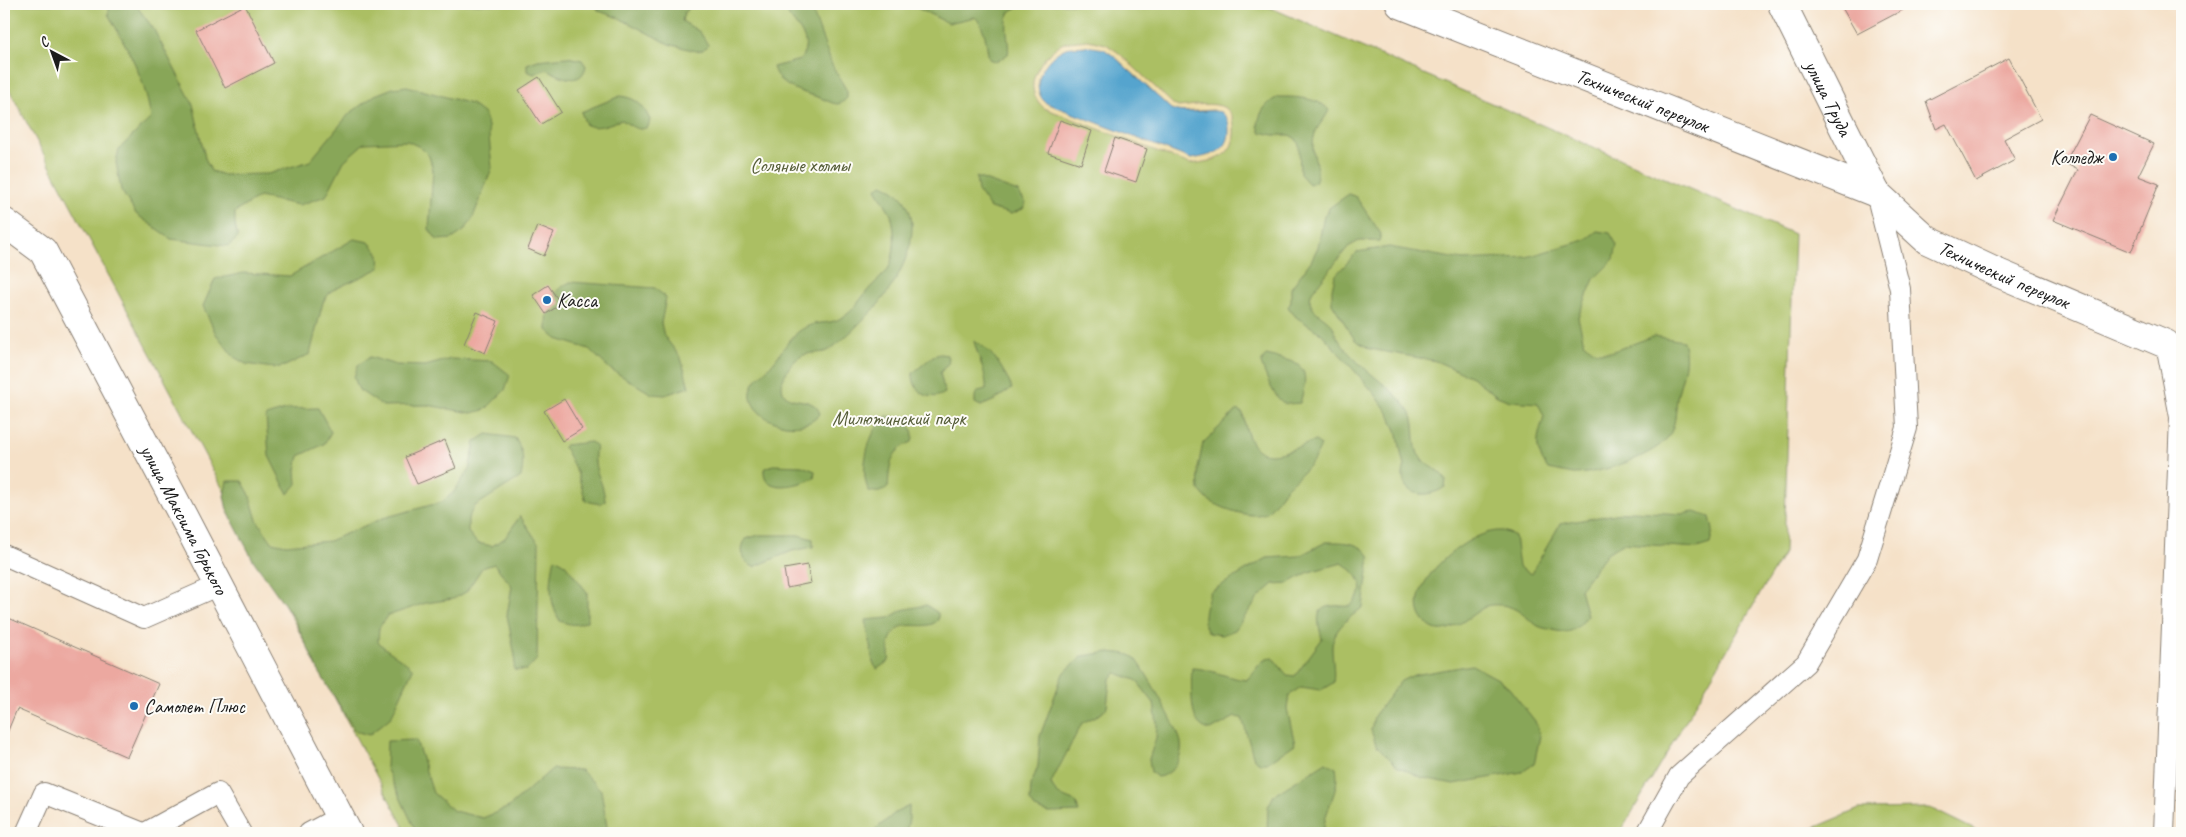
<svg xmlns="http://www.w3.org/2000/svg" width="2186" height="837" font-family="Caveat,sans-serif">
<style>
.green{fill:#abbf63;stroke:#646e40}
.forest{fill:#88a659;stroke:#52613a}
.sand{fill:#eeda9e;stroke:#857b5d;fill-rule:evenodd}
.water{fill:#55a4ce;stroke:#386075}
.building{fill:#eca8a0}
.lines{fill:none;stroke-linecap:round;stroke-linejoin:round}
.lane-casing{stroke:#887e72;stroke-width:22}
.street-casing{stroke:#887e72;stroke-width:30}
.lane{stroke:#fff;stroke-width:20}
.street{stroke:#fff;stroke-width:28}
.poi-dot{fill:#1f6fb2;stroke:#fdfcf7;stroke-width:2}
.labels{text-anchor:middle;stroke-width:4;stroke-linejoin:round;paint-order:stroke}
.street-label{font-size:20px;fill:#1c1c1c;stroke:#fdfcf7}
.poi-label{font-size:20px;fill:#1c1c1c;stroke:#fdfcf7;text-anchor:start}
.park-label{font-size:20px;fill:#555d38;stroke:#fdfcf7}
</style>
<rect width="100%" height="100%" fill="#fdfcf7"/>
<filter id="ink" filterUnits="userSpaceOnUse"><feTurbulence type="fractalNoise" baseFrequency=".02" numOctaves="2"/><feDisplacementMap in="SourceGraphic" scale="10" xChannelSelector="R" yChannelSelector="G"/><feConvolveMatrix kernelMatrix="1 2 1 2 8 2 1 2 1" color-interpolation-filters="sRGB"/></filter>
<filter id="wash" filterUnits="userSpaceOnUse"><feTurbulence type="fractalNoise" baseFrequency=".0096" numOctaves="4" result="noise"/><feDisplacementMap in="SourceGraphic" scale="20" xChannelSelector="R" yChannelSelector="G"/><feGaussianBlur stdDeviation="1.12" result="paint"/><feColorMatrix in="noise" values="0 0 0 0 0 0 0 0 0 0 0 0 0 0 0 0 0 1.4 0 .05"/><feComposite in="paint" operator="in"/></filter>
<g filter="url(#wash)">
<rect width="100%" height="100%" fill="#f5e1c8"/>
<!-- green -->
<path class="green" d="M4,4H1262L1794,234L1784,553L1620,833H407L4,80Z
M1930,808L1981,833H1802L1859,809Z"/>
<!-- forest -->
<path class="forest" d="M111,4H135L153,28L193,104L205,158L211,171L224,175L268,174L310,161L349,114L375,95L393,88L407,86L471,104L484,114L488,126L492,168L472,220L464,231L452,239L437,240L429,229L433,170L429,156L420,147L407,141L364,143L344,161L326,196L299,205L259,197L235,212V225L238,238L228,246L171,239L136,214L121,190L116,162L119,149L151,118C144,75 129,51 108,14Z
M594,4H694L684,13L682,21L700,32L708,45L703,50L696,51L669,44L619,18L599,11Z
M785,4H810L832,65L847,91V98C844,101 842,103 838,104C833,104 828,101 823,99C805,92 779,89 773,67L800,60C818,34 786,25 785,4Z
M909,4H1041C1032,9 1022,5 1014,9C1000,16 1011,44 1008,54L996,62L989,59C986,45 986,27 975,17L948,23Z
M567,57L582,60L586,66C581,88 560,76 546,69L534,74L527,71V64L538,60Z
M620,96C637,98 643,105 650,120L648,127C638,132 631,126 622,120C609,123 600,130 586,125L581,112Z
M1279,97C1296,97 1317,97 1329,110C1323,124 1313,127 1313,146C1313,159 1321,170 1315,182L1309,184L1300,174L1299,145L1296,139L1290,135H1274L1260,132L1258,125C1259,113 1267,101 1279,97Z
M976,177L1018,192L1026,203L1023,209L1011,214L990,208L978,191Z
M882,184C942,208 899,288 866,317C855,328 842,341 829,350C822,354 814,352 807,354C794,357 783,373 782,385C782,409 814,392 820,414C798,441 742,416 752,388C755,378 765,372 771,365C784,351 789,333 811,325C822,321 830,325 843,317C855,310 859,300 868,290C874,283 881,278 887,271C896,257 896,230 891,215C887,206 881,197 876,189Z
M1349,194L1356,197L1377,228L1381,234L1379,241H1359L1348,247L1312,292C1304,310 1323,314 1332,325C1334,327 1334,332 1336,335C1341,345 1352,357 1361,365C1377,380 1395,391 1408,409C1418,421 1412,440 1418,454C1424,465 1440,469 1446,480L1445,487C1425,501 1395,495 1405,465L1402,458L1398,435L1389,414L1375,394L1322,334L1296,317L1288,307L1291,302V288L1311,261L1318,247L1324,216L1329,208Z
M1597,231L1610,233L1617,245L1614,259L1594,279L1578,317L1584,343L1597,352H1611L1654,336L1683,341C1689,361 1683,374 1678,393C1675,406 1677,422 1670,434C1658,456 1599,474 1574,474C1566,473 1556,470 1548,469C1533,447 1537,440 1544,416L1538,403L1510,401L1497,396L1472,377L1436,361L1370,349L1355,340L1332,303V289L1335,276L1357,252L1389,247L1463,260L1527,257L1585,240Z
M354,239L369,242L379,254L380,268L331,291L323,302L310,354L285,366L273,368L246,364L234,357L216,334L203,306L215,279L244,273L290,276Z
M570,282L655,288L666,298L661,323L664,336L681,358L689,387L665,395L652,394L610,369L589,349L557,339L547,330C548,304 546,295 570,282Z
M974,341C993,350 1003,369 1012,388L995,400L981,406L975,403V396L979,391L986,389C988,377 977,355 974,341Z
M940,354L947,355L949,362L940,373L945,393C929,403 912,391 913,373L933,356Z
M1266,355C1301,363 1312,364 1300,403C1296,403 1291,404 1287,404C1275,402 1265,374 1261,363Z
M370,357L396,365L425,366L451,359L492,361L510,375L505,390L485,410L471,413L427,405L383,406L359,390L354,377L358,365Z
M318,408L331,432L324,444L299,456L296,470L297,484L288,494L269,456L266,416L289,409Z
M1237,410L1243,413C1251,469 1274,456 1315,441L1321,445C1315,463 1303,472 1290,484C1281,492 1276,504 1268,511C1257,522 1221,508 1210,501C1205,498 1202,493 1199,490L1198,468L1203,443Z
M887,416C902,418 917,424 912,442C889,451 890,465 888,487C881,493 877,493 869,491C858,472 869,427 887,416Z
M487,434L515,438C524,453 524,460 521,477L475,506L468,518V532L477,543L492,546L505,538L520,516L539,544L537,659L527,670H514L515,656L507,615L512,586L494,564L482,568L466,592L453,599L426,603L387,616L379,628L378,642C389,653 402,658 413,669L391,717L369,735L355,731L318,670L294,618L253,560L227,510L224,496L227,481H242L249,493L257,520L272,542L286,545L329,541L383,518L442,502L453,493L469,470L475,442Z
M591,442L596,446C591,472 603,477 605,501L600,504L586,501L577,472L564,447L565,445Z
M773,465L802,466L815,471L814,478C800,485 762,495 764,469Z
M1632,511L1682,514L1695,512L1710,517L1713,530L1710,544L1697,548L1623,543L1607,553L1580,589L1587,616C1577,630 1570,635 1553,630C1548,629 1542,628 1538,626C1526,618 1518,607 1502,605C1498,605 1491,604 1487,606C1471,613 1445,643 1427,624C1393,592 1467,529 1501,531C1505,531 1511,534 1515,536L1519,567L1531,574L1560,524Z
M759,535H798L813,539V547L792,551L754,567C742,562 739,549 746,539Z
M1326,542C1342,542 1361,541 1370,557L1363,607C1350,618 1333,628 1332,647C1332,659 1335,671 1333,683L1321,690L1301,687L1289,695L1287,709L1295,744L1267,763H1260L1254,759L1242,718L1235,717L1211,730C1205,729 1199,726 1196,719C1191,710 1191,678 1192,668C1213,669 1226,678 1246,680C1257,672 1258,658 1273,658L1287,675L1295,676L1322,639C1319,625 1312,607 1333,606C1338,605 1344,607 1349,606C1355,603 1358,596 1362,590C1360,576 1354,571 1342,563L1309,572L1289,583L1274,584L1259,597L1235,630L1222,635L1209,633C1199,621 1206,606 1210,592L1267,558L1299,556Z
M555,558L564,563L587,592V621C576,626 571,625 560,621C548,601 550,580 555,558Z
M926,605L938,613V620C924,635 896,611 889,645C888,650 890,655 889,661L877,669L873,663L866,620L889,618L902,610Z
M1109,652C1117,653 1129,653 1135,658C1142,664 1181,734 1181,743C1183,759 1173,775 1157,777L1151,772L1149,759L1156,738L1157,724L1154,703L1136,680L1116,673L1110,679L1107,707L1102,713L1082,723L1051,783C1054,795 1066,798 1076,802L1079,812L1049,813L1035,808L1030,801L1031,785L1038,766L1040,736L1062,676L1067,670L1083,656Z
M1472,665L1498,679L1509,688L1535,721L1540,736L1534,764L1522,772L1454,784L1423,778L1397,766L1376,745L1371,730L1374,716L1401,681L1414,675Z
M416,740L433,793L454,811L483,818L509,807L552,769L581,770L601,790L608,833H417L386,768L387,741Z
M1326,762L1336,768C1341,793 1323,808 1324,833H1267L1268,807L1274,795Z
M909,806V819L906,832L871,833L895,813Z"/>
<!-- sand -->
<path class="sand" d="M1088,40L1106,44L1119,53L1174,105L1178,107C1191,106 1214,101 1225,108C1232,112 1234,120 1234,128C1236,157 1215,161 1190,164L1044,108C1025,91 1033,70 1049,54C1053,50 1058,45 1064,43C1071,41 1080,41 1088,40ZM1087,46L1115,57L1171,109L1177,112L1214,110L1191,159L1059,52L1066,48Z"/>
<!-- water -->
<path class="water" d="M1087,46L1104,49L1115,57L1171,109C1186,116 1205,108 1221,112C1227,117 1229,121 1229,129C1230,152 1210,156 1191,159L1046,103C1028,87 1044,58 1064,49C1070,46 1079,47 1087,46Z"/>
<g id="blocks">
<!-- building -->
<path class="building" d="M1840,4H1914L1857,34Z
M245,5L274,63L225,88L196,30Z
M2009,58L2041,119L2004,139L2015,160L1976,181L1946,124L1936,129L1926,101Z
M539,77L561,112L541,124L519,90Z
M2090,115L2154,144L2138,176L2159,184L2131,252L2053,220L2078,170L2065,163Z
M1060,120L1092,131L1081,164L1048,153Z
M1115,138L1147,149L1136,182L1104,171Z
M537,226L554,233L544,256L528,249Z
M548,285L561,304L546,314L533,295Z
M477,312L498,321L485,353L464,344Z
M564,399L582,429L562,441L544,411Z
M445,440L456,468L417,484L405,457Z
M807,565L811,583L787,588L784,569Z
M4,616L159,684L127,757L17,709L4,740Z"/>
</g>
</g>
<g filter="url(#ink)">
<use href="#blocks" fill-opacity="0" stroke="#887e72" stroke-width="1"/>
<g class="lines">
<defs>
<path id="lane" d="M4,555L144,618L219,585
M26,833L44,793L143,833
M145,833L218,793L241,833
M309,833L339,817
M1647,833L1679,776L1806,663L1867,559L1907,428L1900,289L1876,193
M2164,833L2180,417L2166,344L2182,349"/>
<g id="street">
<path id="s1" d="M1400,4L1876,193L1927,240L1998,273L2166,344"/>
<path id="s2" d="M1782,4L1876,193"/>
<path id="s3" d="M4,222L43,251L184,518L348,833"/>
</g>
</defs>
<!-- lane casing -->
<use href="#lane" class="lane-casing"/>
<!-- street casing -->
<use href="#street" class="street-casing"/>
<!-- lane -->
<use href="#lane" class="lane"/>
<!-- street -->
<use href="#street" class="street"/>
</g>
</g>
<!-- markers -->
<g class="poi-dot">
<circle cx="2113" cy="157" r="5"/>
<circle cx="547" cy="300" r="5"/>
<circle cx="134" cy="706" r="5"/>
</g>
<g class="labels">
<!-- street labels -->
<g class="street-label">
<text dy="7" stroke="none"><textPath href="#s2" startOffset="105">улица Труда</textPath></text>
<text dy="7" stroke="none"><textPath href="#s1" startOffset="261">Технический переулок</textPath></text>
<text dy="7" stroke="none"><textPath href="#s1" startOffset="666">Технический переулок</textPath></text>
<text dy="7" stroke="none"><textPath href="#s3" startOffset="352">улица Максима Горького</textPath></text>
</g>
<!-- poi labels -->
<g class="poi-label">
<text x="2103" y="164" text-anchor="end">Колледж</text>
<text x="557" y="307">Касса</text>
<text x="144" y="713">Самолет Плюс</text>
</g>
<!-- park labels -->
<g class="park-label">
<text x="800" y="172">Соляные холмы</text>
<text x="899" y="425">Милютинский парк</text>
</g>
</g>
<!-- margin -->
<rect width="2186" height="837" fill="none" stroke="#fdfcf7" stroke-width="20"/>
<!-- north arrow -->
<g transform="translate(52 52) rotate(319)" stroke="#fdfcf7" stroke-width="4" paint-order="stroke">
<path d="M0-4L9 19L0 12L-9 19Z" fill="#1c1c1c"/>
<text y="-8" font-size="14" font-weight="bold" text-anchor="middle" fill="#1c1c1c">С</text>
</g>
</svg>
